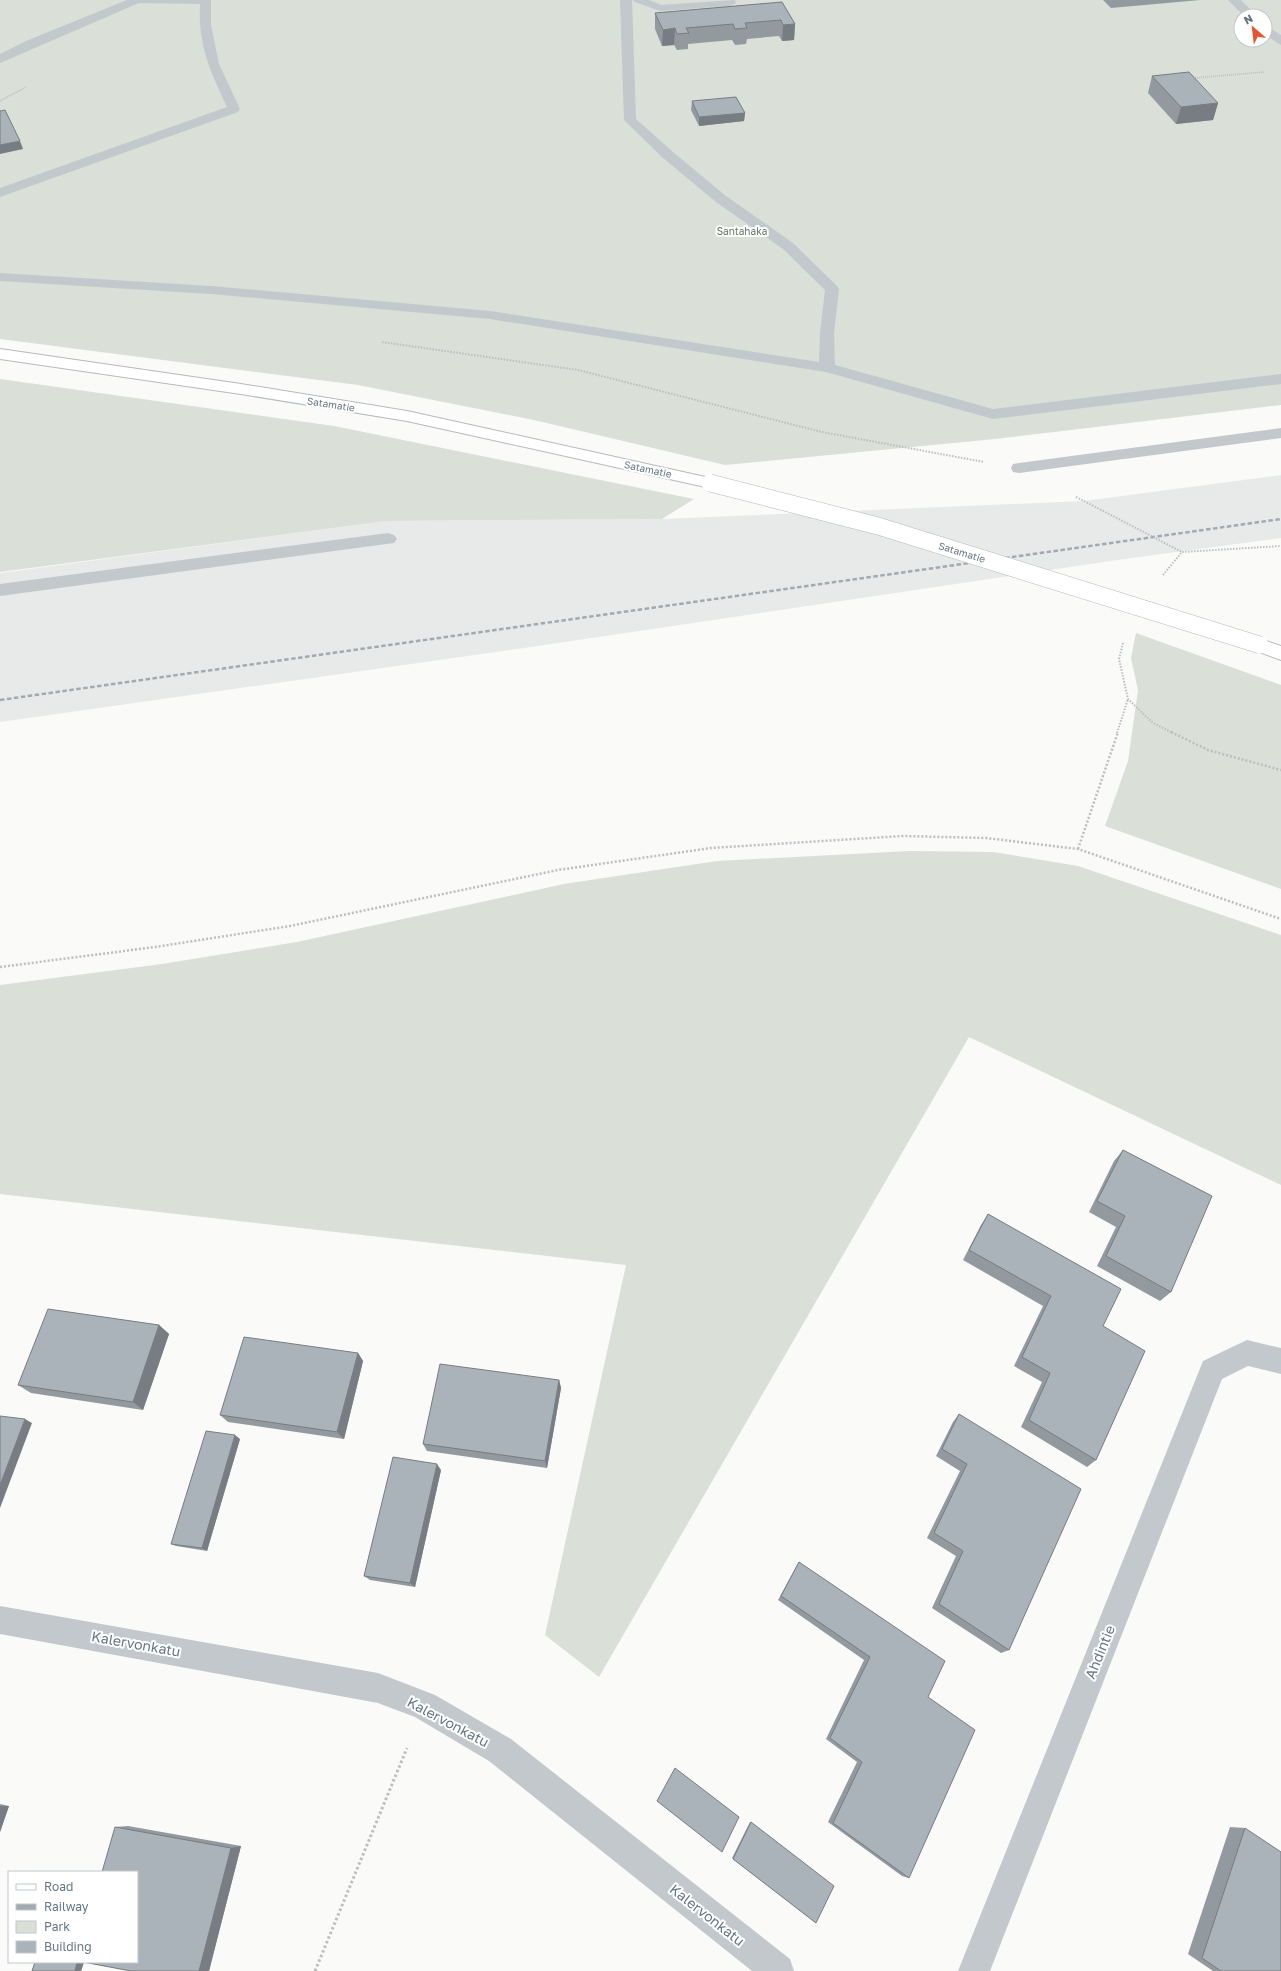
<svg xmlns="http://www.w3.org/2000/svg" width="1281" height="1971" font-family="'Golos Text',sans-serif">
<style>
.built{fill:#e8e9e9}
.green{fill:#dadfd7;fill-rule:evenodd}
.lines{fill:none;stroke-linecap:round;stroke-linejoin:round}
.major-casing{stroke:#b5babe;stroke-width:2}
.path-far3{stroke:#bbbfc2;stroke-width:1.5;stroke-dasharray:1 1;stroke-linecap:butt}
.path-far2{stroke:#bbbfc2;stroke-width:2;stroke-dasharray:1.5 1.5;stroke-linecap:butt}
.path-far1{stroke:#bbbfc2;stroke-width:2.5;stroke-dasharray:2 2;stroke-linecap:butt}
.path{stroke:#bbbfc2;stroke-width:3;stroke-dasharray:2.5 2.5;stroke-linecap:butt}
.minor{fill:#c3c8cc;fill-rule:evenodd}
.major{fill:#fff;fill-rule:evenodd}
.rail{stroke:#a2aab0;stroke-width:2.5;stroke-dasharray:4.5 2.5;stroke-linecap:butt}
.major-bridge-casing{stroke:#b5babe;stroke-width:18;stroke-linecap:butt}
.path-bridge{stroke:#bbbfc2;stroke-width:2;stroke-dasharray:1.5 1.5;stroke-linecap:butt}
.major-bridge{stroke:#fff;stroke-width:17}
.wall{fill:#929a9f}
.shaded-wall{fill:#777d82}
.building{fill:#aab3b9;stroke:#777d82}
.labels{text-anchor:middle;stroke-width:4;stroke-linejoin:round;paint-order:stroke}
.far-park-label{font-size:10px;fill:#687a64;stroke:#fff}
.far-street-label{font-size:10px;fill:#657683;stroke:#fff}
.near-street-label{font-size:14px;fill:#657683;stroke:#fff}
</style>
<rect width="100%" height="100%" fill="#fafaf8"/>
<!-- built -->
<path class="built" d="M1281,475V538L1117,560L524,648L0,722V573L386,521L662,519L1084,501Z"/>
<!-- green -->
<path class="green" d="M0,0H1281V405L995,439L725,465L534,420L358,385L0,339ZM1241,16H1265V40H1241Z
M0,379L334,426L694,499L662,519L386,521L0,572Z
M1136,633L1281,685V889L1105,826L1128,761L1138,690L1131,658Z
M909,851L993,852L1078,866L1281,935V1185L969,1037L599,1677L545,1635L626,1265L0,1194V985L162,964L297,942L564,884L717,861Z"/>
<g class="lines">
<defs>
<path id="major" d="M0,349L241,384L407,411L710,478L716,479L718,483L716,487L710,488L407,421L241,394L0,359Z
M1260,639L1281,646V660L1254,650L1251,645L1254,640Z"/>
</defs>
<!-- major casing -->
<use href="#major" class="major-casing"/>
<!-- path-far3 -->
<path class="path-far3" d="M1193,78L1265,72
M0,101L26,87"/>
<!-- path-far2 -->
<path class="path-far2" d="M382,342L578,370L822,432L984,462
M1076,497L1084,501
M1163,575L1182,552L1281,546
M1123,643L1119,659L1128,699L1153,723L1173,733
M1117,733L1128,699"/>
<!-- path-far1 -->
<path class="path-far1" d="M1171,732L1208,750L1281,770
M1078,849L1118,732
M0,967L155,947L290,926L558,870L711,848L903,836L986,838L1078,849L1281,919"/>
<!-- path -->
<path class="path" d="M315,1971L407,1748"/>
<!-- minor -->
<path class="minor" d="M127,0H211V25L219,64L240,109L238,112L0,197V188L227,107C210,70 198,46 200,4L139,3L0,63V54L26,41Z
M620,0H632L636,119L673,152L726,196L793,243L837,286L839,289L834,333L835,365L993,409L1281,374V384L993,419L826,372L490,319L211,294L0,281V273L211,286L490,311L819,362L820,333L825,290L783,249L716,202L663,158L624,120Z
M633,0H649L661,5L735,0L736,3L730,6L660,11L635,2Z
M1228,0H1241L1257,16H1244Z
M1265,25L1281,35V45L1265,35Z
M1281,428V438L1019,473L1013,472L1011,468L1013,464L1019,463Z
M388,533L394,535L397,539L394,543L0,596V584Z
M1247,1340L1281,1348V1374L1248,1366L1222,1379L990,1971H958L1203,1361Z
M0,1606L378,1673L435,1695L511,1739L790,1959L794,1971H752L489,1761L415,1717L378,1703L0,1634Z"/>
<!-- major -->
<use href="#major" class="major"/>
<!-- rail -->
<path class="rail" d="M0,700L1281,519"/>
<defs>
<path id="major-bridge" d="M710,483L878,526L1260,645"/>
</defs>
<!-- major-bridge casing -->
<use href="#major-bridge" class="major-bridge-casing"/>
<!-- path-bridge -->
<path class="path-bridge" d="M1084,501L1182,552"/>
<!-- major-bridge -->
<use href="#major-bridge" class="major-bridge"/>
</g>
<!-- wall -->
<path class="wall" d="M1103,0H1200L1111,8Z
M782,2L795,24L794,40L782,41L779,36L747,39L746,44L735,45L732,40L688,44V49L677,50L674,45L662,46L655,29V13Z
M1152,76L1218,103L1213,120L1176,124L1148,93Z
M692,101L745,113L744,121L699,126L691,110Z
M1123,1150L1171,1292L1160,1301L1097,1266L1116,1227L1089,1212L1114,1161Z
M988,1214L1103,1326L1096,1460L1087,1467L1021,1427L1042,1382L1014,1366L1043,1306L963,1260L981,1225Z
M159,1325L169,1334L143,1410L31,1393L18,1385Z
M358,1353L363,1361L344,1439L228,1422L220,1415Z
M559,1380L561,1388L547,1468L427,1451L423,1444Z
M959,1414L1009,1650L1001,1653L932,1608L956,1556L927,1538L960,1471L936,1456L953,1422Z
M240,1439L207,1551L176,1546L171,1544Z
M441,1470L415,1587L370,1580L364,1576Z
M799,1562L928,1697L909,1878L902,1876L828,1822L857,1762L826,1739L864,1660L778,1600L796,1567Z
M0,1804L9,1806L0,1832Z
M750,1822H751L816,1923L732,1858Z
M128,1826L241,1846L209,1971H131L84,1962L81,1971H32L35,1962H137L115,1827Z
M1230,1827L1245,1828L1281,1971H1213L1188,1954Z"/>
<!-- shaded-wall -->
<path class="shaded-wall" d="M795,24L794,40L782,41L783,25Z
M675,28L674,45L662,46L663,30Z
M1218,103L1213,120L1176,124L1181,107Z
M745,113L744,121L699,126V117Z
M20,141L23,149L0,154V145Z
M159,1325L169,1334L143,1410L133,1402Z
M358,1353L363,1361L344,1439L337,1432Z
M559,1380L561,1388L547,1468L545,1461Z
M25,1419L32,1423L0,1508V1485Z
M235,1435L240,1439L207,1551L202,1548Z
M437,1464L441,1470L415,1587L410,1583Z
M0,1806H9L0,1832Z
M241,1846L209,1971H199L231,1848Z
M77,1962H84L81,1971H75Z"/>
<!-- building -->
<path class="building" d="M782,2L795,24L783,25L781,20L745,23L747,28L735,29L733,24L686,28L689,33L677,34L675,28L663,30L655,13Z
M1189,72L1218,103L1181,107L1152,76Z
M736,97L745,113L699,117L692,101Z
M5,110L20,141L0,145V111Z
M1123,1150L1212,1196L1171,1292L1106,1256L1125,1216L1097,1201Z
M988,1214L1121,1289L1103,1326L1145,1351L1096,1460L1029,1420L1050,1373L1022,1357L1051,1296L969,1250Z
M48,1309L159,1325L133,1402L18,1385Z
M244,1337L358,1353L337,1432L220,1415Z
M440,1364L559,1380L545,1461L423,1444Z
M959,1414L1081,1489L1009,1650L939,1604L963,1551L934,1533L967,1464L942,1449Z
M0,1416L25,1419L0,1485Z
M206,1431L235,1435L202,1548L171,1544Z
M393,1457L437,1464L410,1583L364,1576Z
M799,1562L945,1661L928,1697L975,1730L909,1878L833,1823L862,1762L830,1738L870,1657L781,1596Z
M675,1768L739,1817L722,1852L657,1801Z
M751,1822L834,1886L816,1923L733,1859Z
M115,1827L231,1848L199,1971H131L83,1962H137V1872H102Z
M1245,1828L1281,1852V1971H1221L1202,1958Z
M35,1962H77L75,1971H32Z"/>
<g class="labels">
<!-- far-park labels -->
<g class="far-park-label">
<text x="742" y="235">Santahaka</text>
</g>
<!-- far-street labels -->
<g class="far-street-label">
<text transform="translate(331 404) rotate(9)" y="4">Satamatie</text>
<text transform="translate(648 469) rotate(12)" y="4">Satamatie</text>
<text transform="translate(962 552) rotate(17)" y="4">Satamatie</text>
</g>
<!-- near-street labels -->
<g class="near-street-label">
<text transform="translate(136 1644) rotate(10)" y="5">Kalervonkatu</text>
<text transform="translate(1100 1652) rotate(-68)" y="5">Ahdintie</text>
<text transform="translate(448 1722) rotate(28)" y="5">Kalervonkatu</text>
<text transform="translate(707 1915) rotate(38)" y="5">Kalervonkatu</text>
</g>
</g>
<!-- legend -->
<rect x="8" y="1871" width="130" height="92" fill="#ffffff" stroke="#c1c8cd"/>
<rect x="16" y="1884" width="20" height="6" fill="#ffffff" stroke="#c1c8cd"/>
<text x="44" y="1891" font-size="12" fill="#657683">Road</text>
<rect x="16" y="1904" width="20" height="6" fill="#a2aab0" stroke="#c1c8cd"/>
<text x="44" y="1911" font-size="12" fill="#657683">Railway</text>
<rect x="16" y="1921" width="20" height="12" fill="#dadfd7" stroke="#c1c8cd"/>
<text x="44" y="1931" font-size="12" fill="#657683">Park</text>
<rect x="16" y="1941" width="20" height="12" fill="#aab3b9" stroke="#c1c8cd"/>
<text x="44" y="1951" font-size="12" fill="#657683">Building</text>
<!-- north arrow -->
<g transform="translate(1253 28) rotate(332)"><circle r="19" fill="#ffffff" stroke="#c1c8cd"/>
<path d="M0-3L7 15L0 10L-7 15Z" fill="#e4572e"/>
<text y="-6" font-size="11" font-weight="bold" text-anchor="middle" fill="#657683">N</text>
</g>
</svg>
